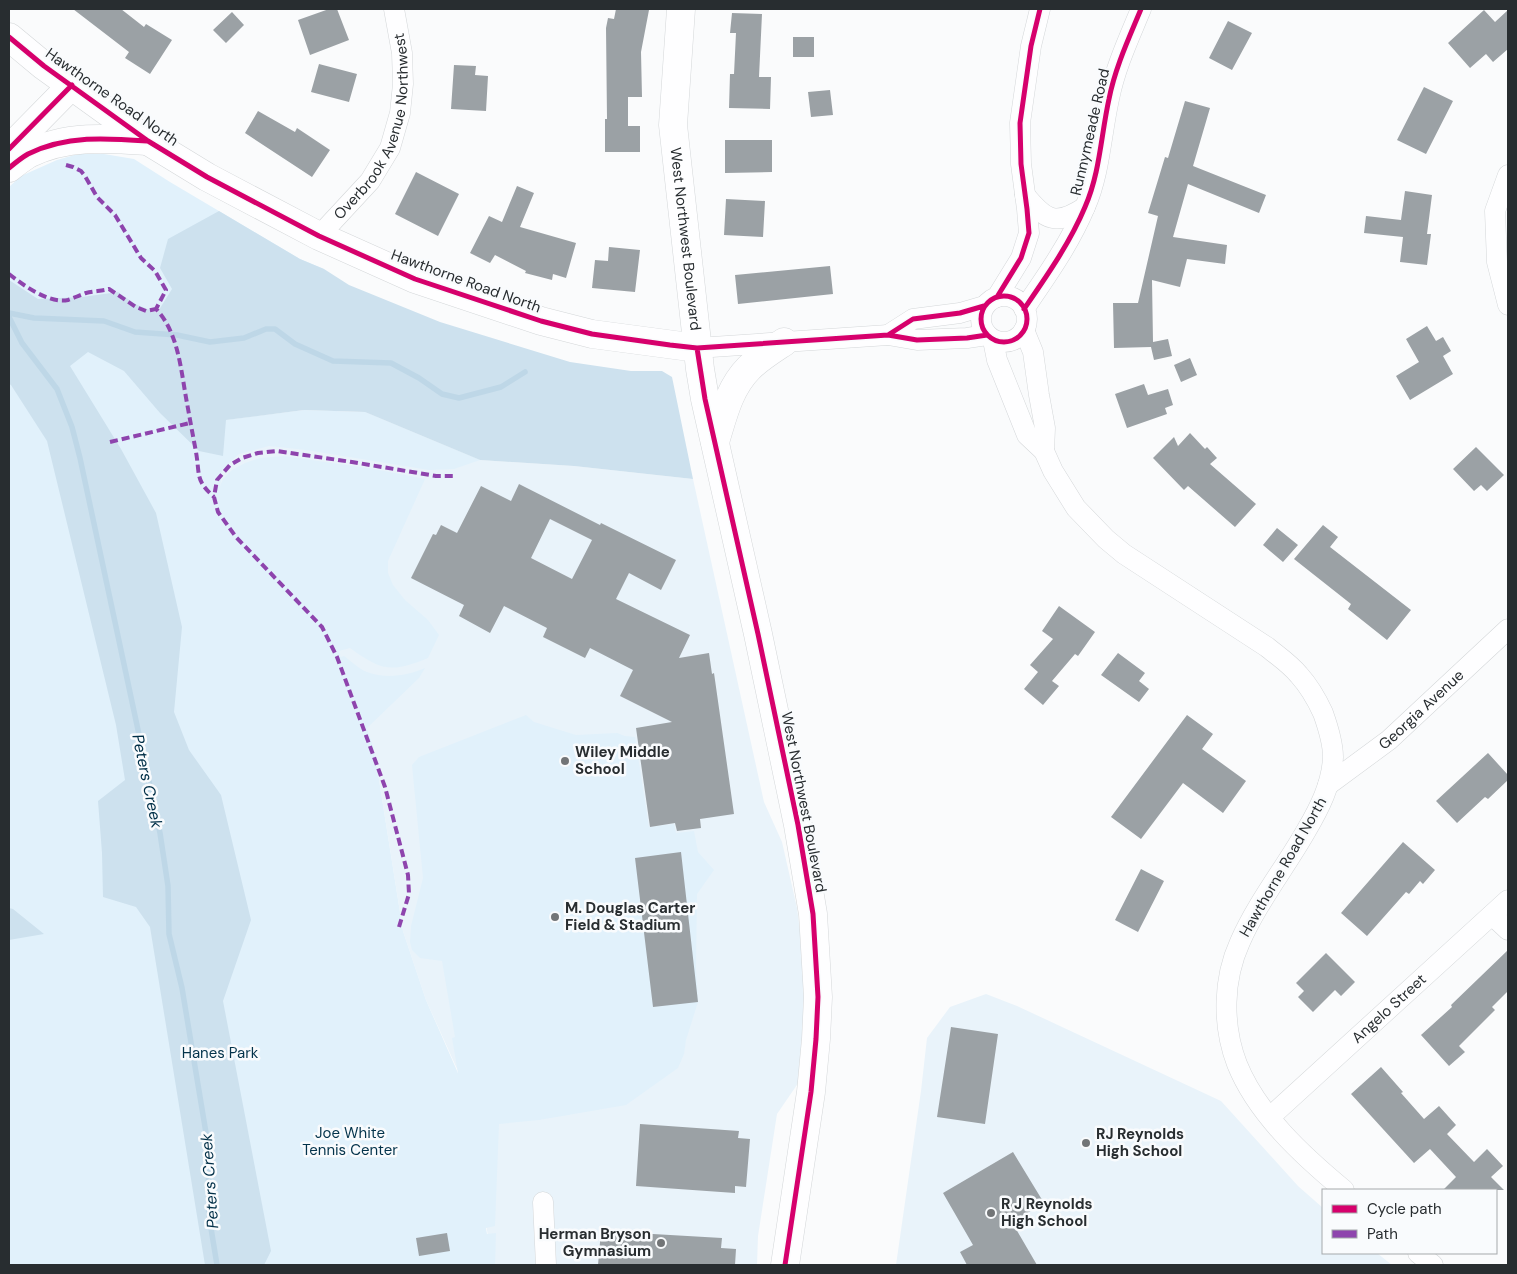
<svg xmlns="http://www.w3.org/2000/svg" width="1517" height="1274" font-family="'DM Sans',sans-serif">
<style>
.built{fill:#e9f3fa}
.green{fill:#e1f1fb}
.forest{fill:#cde1ee}
.lines{fill:none;stroke-linecap:round;stroke-linejoin:round}
.stream{stroke:#bed7e7;stroke-width:5.5}
.building{fill:#9ba1a5;fill-rule:evenodd}
.street-casing{stroke:#d4d7d9;stroke-width:21}
.secondary-casing{stroke:#d4d7d9;stroke-width:29}
.street{stroke:#fefeff;stroke-width:20}
.secondary{stroke:#fefeff;stroke-width:28}
.quiet{stroke:#8e44ad;stroke-width:4;stroke-dasharray:8 4;stroke-linecap:butt}
.cycleway-casing{stroke:#f9fbfd;stroke-width:8}
.cycleway{stroke:#d6006c;stroke-width:5}
.poi-dot{fill:#727577;stroke:#f9fbfd;stroke-width:2}
.labels{text-anchor:middle;stroke-width:5;stroke-linejoin:round;paint-order:stroke}
.street-label{font-size:15px;fill:#282d30;stroke:#f9fbfd}
.poi-label{font-size:15px;font-weight:bold;fill:#282d30;stroke:#f9fbfd;text-anchor:start}
.park-label{font-size:15px;fill:#03334b;stroke:#f9fbfd}
.water-label{font-size:16px;font-style:italic;fill:#002f47;stroke:#f9fbfd}
</style>
<rect width="100%" height="100%" fill="#fafbfc"/>
<!-- built -->
<path class="built" d="M365,412L480,460L574,466L693,479L764,802L782,842L797,908L804,962L805,1028L801,1079L777,1114L758,1236L757,1265H492L467,1091L426,1000L403,931L374,748L341,657L328,626L292,590L230,522L218,500L225,420Z
M986,994L1017,1006L1221,1101L1298,1186L1323,1208V1253H1377L1392,1265H896L921,1091L927,1038L950,1007Z"/>
<!-- green -->
<path class="green" d="M78,154H104L134,159L170,182L300,259L324,269L225,420L304,410L365,412L480,460L454,469L429,470L306,450L269,446L239,454L222,470L220,486L223,479L232,470L245,463L260,458L284,456L374,469L425,479L388,561V573L393,585L405,600L428,620L439,635L428,658C391,673 382,671 350,648L339,651L341,657L344,656C351,661 359,669 367,672C385,679 407,676 425,668L419,678L367,728L374,748L403,931L426,1000L458,1073L452,1038L455,1037L442,961L420,958L412,950L410,942L411,926L423,878L412,765L419,757L526,715L534,722L576,735L617,733L625,736L635,737L649,827L674,824L676,833L694,831L698,852L714,870L697,894L696,969L698,1002L686,1040L684,1054L678,1068L626,1105L539,1120L499,1124L495,1226L486,1228L487,1234L496,1233L495,1265H9V187L21,176L57,160Z"/>
<!-- forest -->
<path class="forest" d="M219,211L300,259L324,269L349,285L440,322L570,362L631,371H662L672,377L693,479L574,466L480,460L365,412L304,410L226,420L223,456L199,451L160,413L124,371L88,352L70,366L121,449L156,513L182,627L174,712L189,750L221,795L251,920L223,1001L271,1251L264,1265H205L150,927L136,907L103,897L102,853L98,801L125,780L116,725L47,441L11,385L9,384V280L38,299L82,297L118,292L135,304L157,313L172,289L160,268L168,239Z
M9,908L13,909L44,934L9,940Z"/>
<g class="lines">
<!-- stream -->
<path class="stream" d="M9,313L34,318L104,321L135,332L177,335L210,342L244,338L266,329H275L295,344L333,361L391,363L419,378L442,394L459,398L501,387L525,372
M9,317L22,343L57,389L72,427L80,458L160,833L168,886L169,934L182,988L208,1145L209,1216L217,1265"/>
</g>
<!-- building -->
<path class="building" d="M73,9H121L144,27L146,24L172,40L150,74L125,58L129,52Z
M329,9H337L349,40L310,55L298,20Z
M616,9L649,10L641,52L642,97H628V126H640V152H605V119H607L606,28L608,18L614,19Z
M1484,10L1495,22L1508,10V49L1493,62L1486,54L1470,68L1448,43Z
M232,12L244,25L226,43L213,30Z
M732,13L762,14L759,77H771L770,109L729,108L730,74H734L736,33H730Z
M1228,21L1252,33L1232,70L1209,58Z
M793,37H814V57H793Z
M319,64L357,74L349,102L311,92Z
M454,65L476,66L475,75L488,76L486,111L451,109Z
M1424,87L1453,101L1426,154L1397,140Z
M830,90L833,115L811,117L808,92Z
M1185,101L1210,108L1193,166L1266,195L1259,213L1188,184L1173,237L1227,245L1225,264L1187,259L1180,287L1152,280L1153,342L1168,339L1172,356L1154,360L1151,347L1114,348L1113,303H1138L1158,216L1148,213L1165,157L1168,158Z
M258,111L295,132L297,128L330,150L312,177L245,133Z
M725,140H772V172L725,173Z
M416,172L459,194L438,236L395,214Z
M517,186L534,193L520,227L576,243L566,278L553,274L552,280L525,273L526,271L495,255L490,263L470,253L489,216L502,222Z
M1405,191L1432,195L1427,234H1431L1427,265L1400,262L1403,237L1364,233L1366,216L1401,220Z
M726,199L765,201L763,237L724,235Z
M609,247L640,250L635,292L592,288L595,260L608,261Z
M830,266L833,294L738,304L735,275Z
M1427,326L1436,341L1443,337L1451,351L1443,356L1453,374L1410,400L1396,376L1419,362L1406,339Z
M1190,358L1197,375L1181,382L1174,365Z
M1144,384L1148,395L1168,389L1173,405L1165,408L1167,414L1127,428L1115,394Z
M1190,433L1205,449L1207,447L1217,458L1210,464L1256,504L1235,527L1188,486L1184,490L1153,458L1174,437L1178,446Z
M1476,447L1504,475L1487,491L1481,485L1474,491L1453,469Z
M519,484L600,525L601,523L676,560L661,590L629,573L616,599L690,635L679,658L709,653L712,674L714,673L734,814L700,819L701,828L677,831L675,823L650,827L636,728L672,722L620,696L633,670L590,648L585,658L543,637L547,628L504,606L490,633L459,616L464,605L411,578L433,534L436,535L441,525L457,533L481,486L511,501ZM550,519L592,540L572,579L531,558Z
M1323,525L1338,537L1330,547L1411,610L1387,640L1348,609L1351,604L1294,559Z
M1277,528L1298,545L1283,562L1263,545Z
M1059,606L1095,632L1078,656L1075,654L1052,681L1059,686L1043,705L1024,689L1038,672L1030,665L1053,639L1042,631Z
M1118,653L1145,673L1139,681L1149,689L1139,702L1101,675Z
M1187,715L1213,734L1202,749L1246,781L1223,813L1183,783L1141,839L1111,817Z
M1488,753L1508,775V780L1488,799L1485,797L1457,823L1436,801Z
M1403,842L1435,870L1423,884L1420,881L1409,894L1406,892L1367,936L1341,913Z
M681,852L698,1002L653,1007L635,858Z
M1141,869L1164,881L1138,932L1115,920Z
M1508,950V991L1492,1007L1495,1010L1459,1046L1465,1052L1449,1066L1421,1035L1452,1007L1451,1005Z
M1326,953L1355,982L1341,996L1335,990L1313,1012L1298,997L1304,991L1296,983Z
M951,1027L998,1034L985,1124L937,1117Z
M1381,1067L1403,1092L1401,1093L1424,1119L1439,1106L1456,1125L1447,1134L1474,1162L1487,1149L1503,1166L1491,1177L1504,1190H1443L1456,1177L1430,1149L1414,1163L1351,1094Z
M640,1124L739,1131L738,1138L750,1139L746,1187L735,1186V1193L636,1186Z
M1013,1152L1044,1203L1012,1222L1037,1265H967L960,1252L973,1245L943,1193Z
M601,1231L722,1238L721,1248L736,1249L735,1265H598Z
M447,1233L450,1251L419,1256L416,1238Z"/>
<g class="lines">
<defs>
<g id="street">
<path d="M1508,175L1495,211L1497,262L1508,305"/>
<path d="M1025,195C1046,221 1056,226 1085,207"/>
<path id="s1" d="M319,236L370,181L390,148L400,113L403,84L402,53L394,9"/>
<circle cx="1004" cy="319" r="23"/>
<path d="M997,297L1021,258L1029,233L1027,209L1021,164L1020,123L1031,46L1040,9"/>
<path d="M1024,309C1046,277 1070,243 1085,207C1100,173 1101,135 1109,99C1115,68 1129,38 1141,9"/>
<path d="M1024,330L1033,352L1039,395L1045,428L1044,451"/>
<path d="M888,335L913,319L960,313L984,306"/>
<path d="M993,340L997,360L1027,435L1044,451L1053,471L1076,508L1106,539L1124,554L1267,647C1278,656 1290,664 1299,675C1309,686 1317,700 1323,713C1328,727 1333,742 1333,757C1332,784 1319,809 1306,831C1285,868 1257,903 1240,942C1223,979 1222,1025 1237,1064C1257,1114 1303,1156 1344,1190"/>
<path d="M697,348L888,335L917,340L967,338L987,335"/>
<path id="s2" d="M1328,785L1389,740L1508,629"/>
<path d="M1492,915L1508,930"/>
<path id="s3" d="M1270,1117L1508,900"/>
<path d="M543,1202L546,1265"/>
<path d="M1418,1253L1433,1265"/>
</g>
<g id="secondary">
<path id="s4" d="M681,9L673,125L700,369L705,399L758,634L798,825L813,914L818,997L816,1039L811,1092L785,1265"/>
<path d="M9,37L44,66L148,141L207,177L319,236L415,279L541,321L592,334L697,348"/>
<path d="M9,149L72,85"/>
<path d="M9,168C15,163 22,158 28,154C66,135 107,138 148,141"/>
<path d="M715,442C723,416 729,388 749,368C759,358 772,350 784,342"/>
</g>
</defs>
<!-- street casing -->
<use href="#street" class="street-casing"/>
<!-- secondary casing -->
<use href="#secondary" class="secondary-casing"/>
<!-- street -->
<use href="#street" class="street"/>
<!-- secondary -->
<use href="#secondary" class="secondary"/>
<!-- quiet -->
<path class="quiet" d="M66,165L73,167L81,171L85,176L97,197L115,215L141,258L155,271L166,290L156,309C179,333 181,372 187,403C190,420 193,436 196,452C200,475 195,480 214,497
M9,274C23,285 49,304 68,300C74,298 80,295 86,293C94,291 102,291 109,289L136,307L146,311L156,309
M110,442L190,423
M399,927L409,894L408,875L385,787L337,657L322,627L236,537L218,512L214,497L217,480L230,465L242,458L258,453L277,451L352,462L436,476H455"/>
<defs>
<path id="cycleway" d="M9,37L44,66L148,141L207,177L319,236L415,279L541,321L592,334L670,345L697,348L888,335L917,340L967,338L987,335
M9,149L72,85
M9,168C15,163 21,158 28,154C66,135 107,138 147,141
M981 319a23 23 0 1 1 46 0a23 23 0 1 1-46 0Z
M997,297L1021,258L1029,233L1027,209L1021,164L1020,123L1031,46L1040,9
M1024,309C1046,277 1070,243 1085,207C1100,173 1101,135 1109,99C1115,68 1129,38 1141,9
M888,335L913,319L960,313L984,306
M697,348L705,399L758,634L798,825L813,914L818,997L816,1039L811,1092L785,1265"/>
</defs>
<!-- cycleway casing -->
<use href="#cycleway" class="cycleway-casing"/>
<!-- cycleway -->
<use href="#cycleway" class="cycleway"/>
</g>
<!-- markers -->
<g class="poi-dot">
<circle cx="565" cy="761" r="5"/>
<circle cx="555" cy="917" r="5"/>
<circle cx="1086" cy="1143" r="5"/>
<circle cx="991" cy="1213" r="5"/>
<circle cx="661" cy="1243" r="5"/>
</g>
<g class="labels">
<!-- street labels -->
<g class="street-label">
<text transform="translate(112 97) rotate(35)" y="5">Hawthorne Road North</text>
<text dy="5" stroke="none"><textPath href="#s1" startOffset="128">Overbrook Avenue Northwest</textPath></text>
<text transform="translate(1090 132) rotate(-77)" y="5">Runnymeade Road</text>
<text dy="5" stroke="none"><textPath href="#s4" startOffset="231">West Northwest Boulevard</textPath></text>
<text transform="translate(466 281) rotate(20)" y="5">Hawthorne Road North</text>
<text dy="5" stroke="none"><textPath href="#s2" startOffset="120">Georgia Avenue</textPath></text>
<text transform="translate(804 802) rotate(79)" y="5">West Northwest Boulevard</text>
<text transform="translate(1283 867) rotate(-60)" y="5">Hawthorne Road North</text>
<text dy="5" stroke="none"><textPath href="#s3" startOffset="161">Angelo Street</textPath></text>
</g>
<!-- poi labels -->
<g class="poi-label">
<text x="575" y="757">Wiley Middle<tspan x="575" dy="17">School</tspan></text>
<text x="565" y="913">M. Douglas Carter<tspan x="565" dy="17">Field &amp; Stadium</tspan></text>
<text x="1096" y="1139">RJ Reynolds<tspan x="1096" dy="17">High School</tspan></text>
<text x="1001" y="1209">R J Reynolds<tspan x="1001" dy="17">High School</tspan></text>
<text x="651" y="1239" text-anchor="end">Herman Bryson<tspan x="651" dy="17">Gymnasium</tspan></text>
</g>
<!-- park labels -->
<g class="park-label">
<text x="220" y="1058">Hanes Park</text>
<text x="350" y="1138">Joe White<tspan x="350" dy="17">Tennis Center</tspan></text>
</g>
<!-- water labels -->
<g class="water-label">
<text transform="translate(148 781) rotate(78)" y="6">Peters Creek</text>
<text transform="translate(209 1181) rotate(-94)" y="6">Peters Creek</text>
</g>
</g>
<!-- border -->
<rect width="1517" height="1274" fill="none" stroke="#282d30" stroke-width="20"/>
<!-- legend -->
<rect x="1322" y="1189" width="175" height="65" fill="#f9fbfd" stroke="#a5a9ab"/>
<rect x="1332" y="1205" width="25" height="8" fill="#d6006c" stroke="#a5a9ab"/>
<text x="1367" y="1214" font-size="15" fill="#282d30">Cycle path</text>
<rect x="1332" y="1230" width="25" height="8" fill="#8e44ad" stroke="#a5a9ab"/>
<text x="1367" y="1239" font-size="15" fill="#282d30">Path</text>
</svg>
